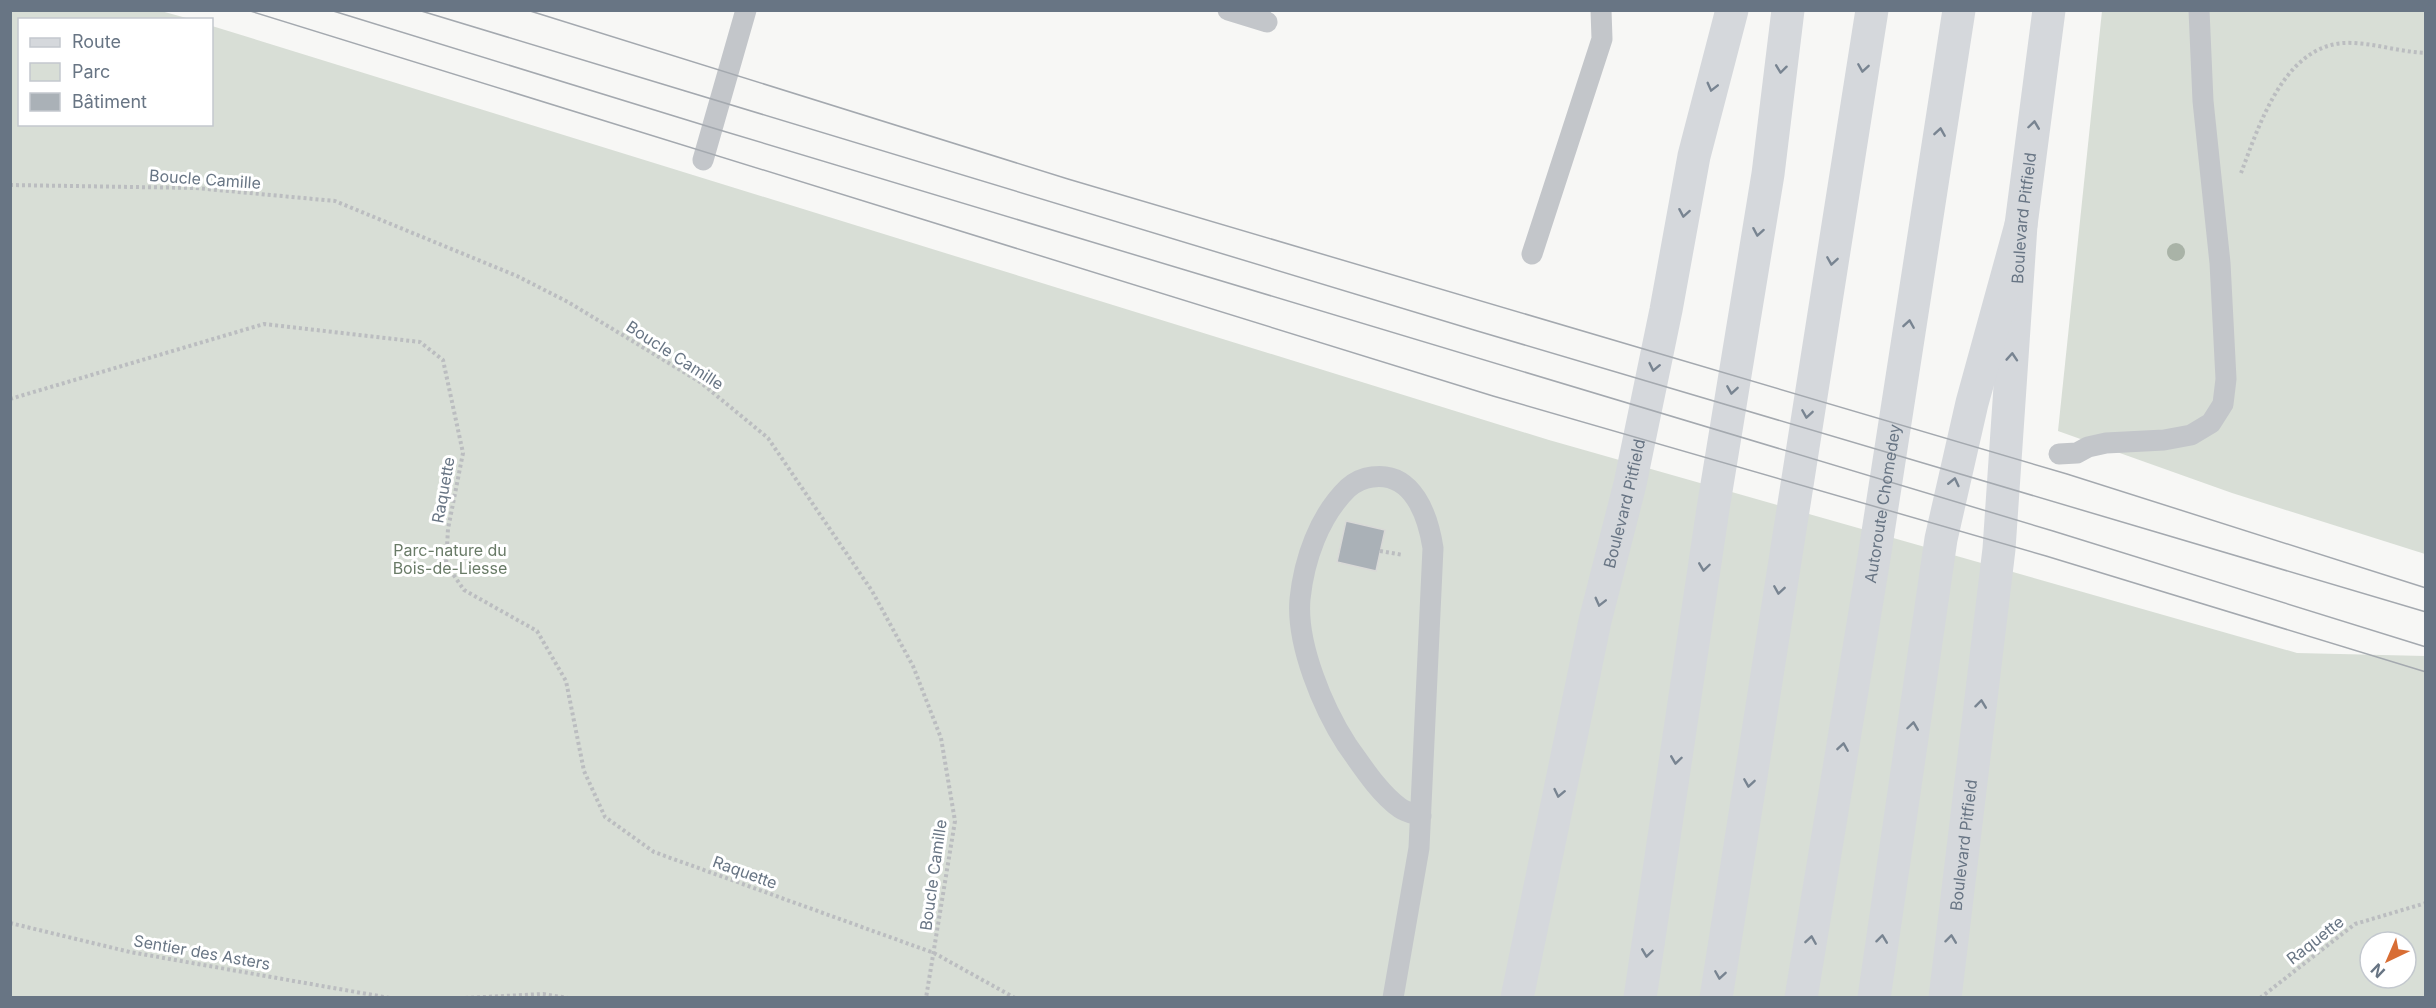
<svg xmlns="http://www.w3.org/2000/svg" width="2436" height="1008" font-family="Inter,sans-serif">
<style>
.green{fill:#d8ded6;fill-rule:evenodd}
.building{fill:#aab1b7;stroke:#d9d9d7;stroke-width:1.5}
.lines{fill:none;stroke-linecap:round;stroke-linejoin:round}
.path{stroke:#bbbdc0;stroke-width:4;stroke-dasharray:3 3;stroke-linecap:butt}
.lane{stroke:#c3c6ca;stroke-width:21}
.secondary{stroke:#d5d8dc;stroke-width:33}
.highway{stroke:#d5d8dc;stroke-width:33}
.tram{stroke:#a4a9af;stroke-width:1.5}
.tree{fill:#a9b3a7}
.oneway{stroke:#788491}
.labels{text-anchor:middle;stroke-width:6;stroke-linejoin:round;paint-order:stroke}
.street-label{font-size:16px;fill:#687584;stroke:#fff}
.park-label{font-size:16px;fill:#697b67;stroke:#fff}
</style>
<rect width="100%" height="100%" fill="#f7f7f5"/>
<!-- green -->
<path class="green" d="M10,11H161L190,19L20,20V124H212V26L1549,440L2297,653L2425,656V997H11ZM2370,942H2406V978H2370Z
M2102,11H2425V554L2232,493L2058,431Z"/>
<!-- building -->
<path class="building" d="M1346,521L1385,530L1376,571L1337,562Z"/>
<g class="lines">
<!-- path -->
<path class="path" d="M2241,173C2260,123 2286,39 2353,43C2377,44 2401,52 2426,53
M10,185L196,188L335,201L517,276L568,302L700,382L768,438L872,591L913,666L941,738L955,821L926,998
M10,399L264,324L420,342L443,360L463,453L448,529L446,564L464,590L537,631L566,681L584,771L605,817L654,852L934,953L1015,998
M1380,551L1403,555
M10,923L130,952L390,998
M465,998L543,994L568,998
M2260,998L2355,924L2426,903"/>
<!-- lane -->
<path class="lane" d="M1228,10L1267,22
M703,160L746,10
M1532,254L1602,39L1601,10
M2059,454L2077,453L2088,447L2106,443L2164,440L2191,435L2211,423L2223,404L2226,379L2220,263L2203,101L2199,10
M1393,998L1419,848L1433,548C1428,516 1413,471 1372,477C1363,478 1355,482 1348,488C1319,516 1304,560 1300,599C1296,644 1323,708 1347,745C1362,766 1379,793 1400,808C1406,812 1415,814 1421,816"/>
<!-- secondary -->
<g class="secondary">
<path id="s1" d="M1517,998L1595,621L1630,484L1666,310L1694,156L1732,10"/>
<path id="s2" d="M1945,998L1999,549L2021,225L2049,10"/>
</g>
<!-- highway -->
<g class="highway">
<path d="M1640,998L1713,509L1768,174L1788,10"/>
<path d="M1716,998L1872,10"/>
<path id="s3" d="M1801,998L1874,558L1959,10"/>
<path d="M1874,998L1941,539L1972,403L2021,225"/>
</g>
<!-- tram -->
<path class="tram" d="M247,10L1493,396L2046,556L2426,672
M330,10L713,128L2053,531L2426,647
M418,10L1474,330L2426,612
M527,10L1068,179L2067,474L2426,588"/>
</g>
<!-- trees -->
<circle class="tree" cx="2176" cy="252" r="9"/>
<!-- one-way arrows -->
<defs><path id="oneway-chevron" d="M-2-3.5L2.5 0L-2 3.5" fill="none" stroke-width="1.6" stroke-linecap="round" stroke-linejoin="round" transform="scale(1.5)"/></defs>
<g class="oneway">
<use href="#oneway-chevron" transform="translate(1863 68) rotate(99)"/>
<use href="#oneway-chevron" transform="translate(1781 69) rotate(97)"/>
<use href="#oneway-chevron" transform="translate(1712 87) rotate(104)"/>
<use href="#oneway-chevron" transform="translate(2034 125) rotate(-82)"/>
<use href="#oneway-chevron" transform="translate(1940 132) rotate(-81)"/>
<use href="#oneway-chevron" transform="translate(1684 213) rotate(100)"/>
<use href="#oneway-chevron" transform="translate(1758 232) rotate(100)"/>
<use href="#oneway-chevron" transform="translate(1832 261) rotate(99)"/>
<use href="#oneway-chevron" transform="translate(1909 324) rotate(-81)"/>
<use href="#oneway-chevron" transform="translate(2012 357) rotate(-86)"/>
<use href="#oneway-chevron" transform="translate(1654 367) rotate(102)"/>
<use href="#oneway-chevron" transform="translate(1732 390) rotate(99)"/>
<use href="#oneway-chevron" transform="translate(1807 414) rotate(99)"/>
<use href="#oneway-chevron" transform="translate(1954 482) rotate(-77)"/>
<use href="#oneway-chevron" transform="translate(1704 567) rotate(98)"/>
<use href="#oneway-chevron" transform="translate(1779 590) rotate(99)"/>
<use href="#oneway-chevron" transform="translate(1600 602) rotate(104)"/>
<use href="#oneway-chevron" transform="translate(1981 704) rotate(-83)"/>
<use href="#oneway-chevron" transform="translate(1913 726) rotate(-82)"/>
<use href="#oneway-chevron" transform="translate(1843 747) rotate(-81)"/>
<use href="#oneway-chevron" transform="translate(1676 760) rotate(98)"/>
<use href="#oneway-chevron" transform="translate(1749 783) rotate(99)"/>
<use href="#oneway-chevron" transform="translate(1559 793) rotate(102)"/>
<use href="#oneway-chevron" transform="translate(1882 939) rotate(-83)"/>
<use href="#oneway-chevron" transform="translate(1951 939) rotate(-83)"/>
<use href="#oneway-chevron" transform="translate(1811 940) rotate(-81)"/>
<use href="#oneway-chevron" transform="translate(1647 953) rotate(98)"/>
<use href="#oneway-chevron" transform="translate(1720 975) rotate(99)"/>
</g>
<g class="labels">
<!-- street labels -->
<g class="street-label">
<text transform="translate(205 179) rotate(4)" y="6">Boucle Camille</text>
<text dy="6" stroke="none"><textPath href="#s2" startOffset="784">Boulevard Pitfield</textPath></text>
<text transform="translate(675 355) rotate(33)" y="6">Boucle Camille</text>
<text transform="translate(443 490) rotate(-80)" y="6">Raquette</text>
<text dy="6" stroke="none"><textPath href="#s1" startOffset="506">Boulevard Pitfield</textPath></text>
<text dy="6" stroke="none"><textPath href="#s3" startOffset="501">Autoroute Chomedey</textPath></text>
<text dy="6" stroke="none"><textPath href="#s2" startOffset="154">Boulevard Pitfield</textPath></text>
<text transform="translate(745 872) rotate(20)" y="6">Raquette</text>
<text transform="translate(933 875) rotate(-82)" y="6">Boucle Camille</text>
<text transform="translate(2315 940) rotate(-38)" y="6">Raquette</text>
<text transform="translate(202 952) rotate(10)" y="6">Sentier des Asters</text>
</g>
<!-- park labels -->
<g class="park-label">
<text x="450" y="556">Parc-nature du<tspan x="450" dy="18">Bois-de-Liesse</tspan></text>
</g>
</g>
<!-- border -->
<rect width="2436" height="1008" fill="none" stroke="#687584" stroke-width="24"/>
<!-- legend -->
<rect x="18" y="18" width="195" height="108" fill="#ffffff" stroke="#c3c8ce" stroke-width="1.5"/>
<rect x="30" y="38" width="30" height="9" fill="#d5d8dc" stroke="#c3c8ce" stroke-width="1.5"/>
<text x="72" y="48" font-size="18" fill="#687584">Route</text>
<rect x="30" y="63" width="30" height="18" fill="#d8ded6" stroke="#c3c8ce" stroke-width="1.5"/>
<text x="72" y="78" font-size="18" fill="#687584">Parc</text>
<rect x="30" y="93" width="30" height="18" fill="#aab1b7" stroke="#c3c8ce" stroke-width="1.5"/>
<text x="72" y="108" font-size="18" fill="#687584">Bâtiment</text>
<!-- north arrow -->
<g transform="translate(2388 960) rotate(224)"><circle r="28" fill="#ffffff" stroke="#c3c8ce" stroke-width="1.5"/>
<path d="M0-4.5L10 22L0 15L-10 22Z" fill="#d86d34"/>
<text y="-9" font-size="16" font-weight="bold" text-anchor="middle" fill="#687584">N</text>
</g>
</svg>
